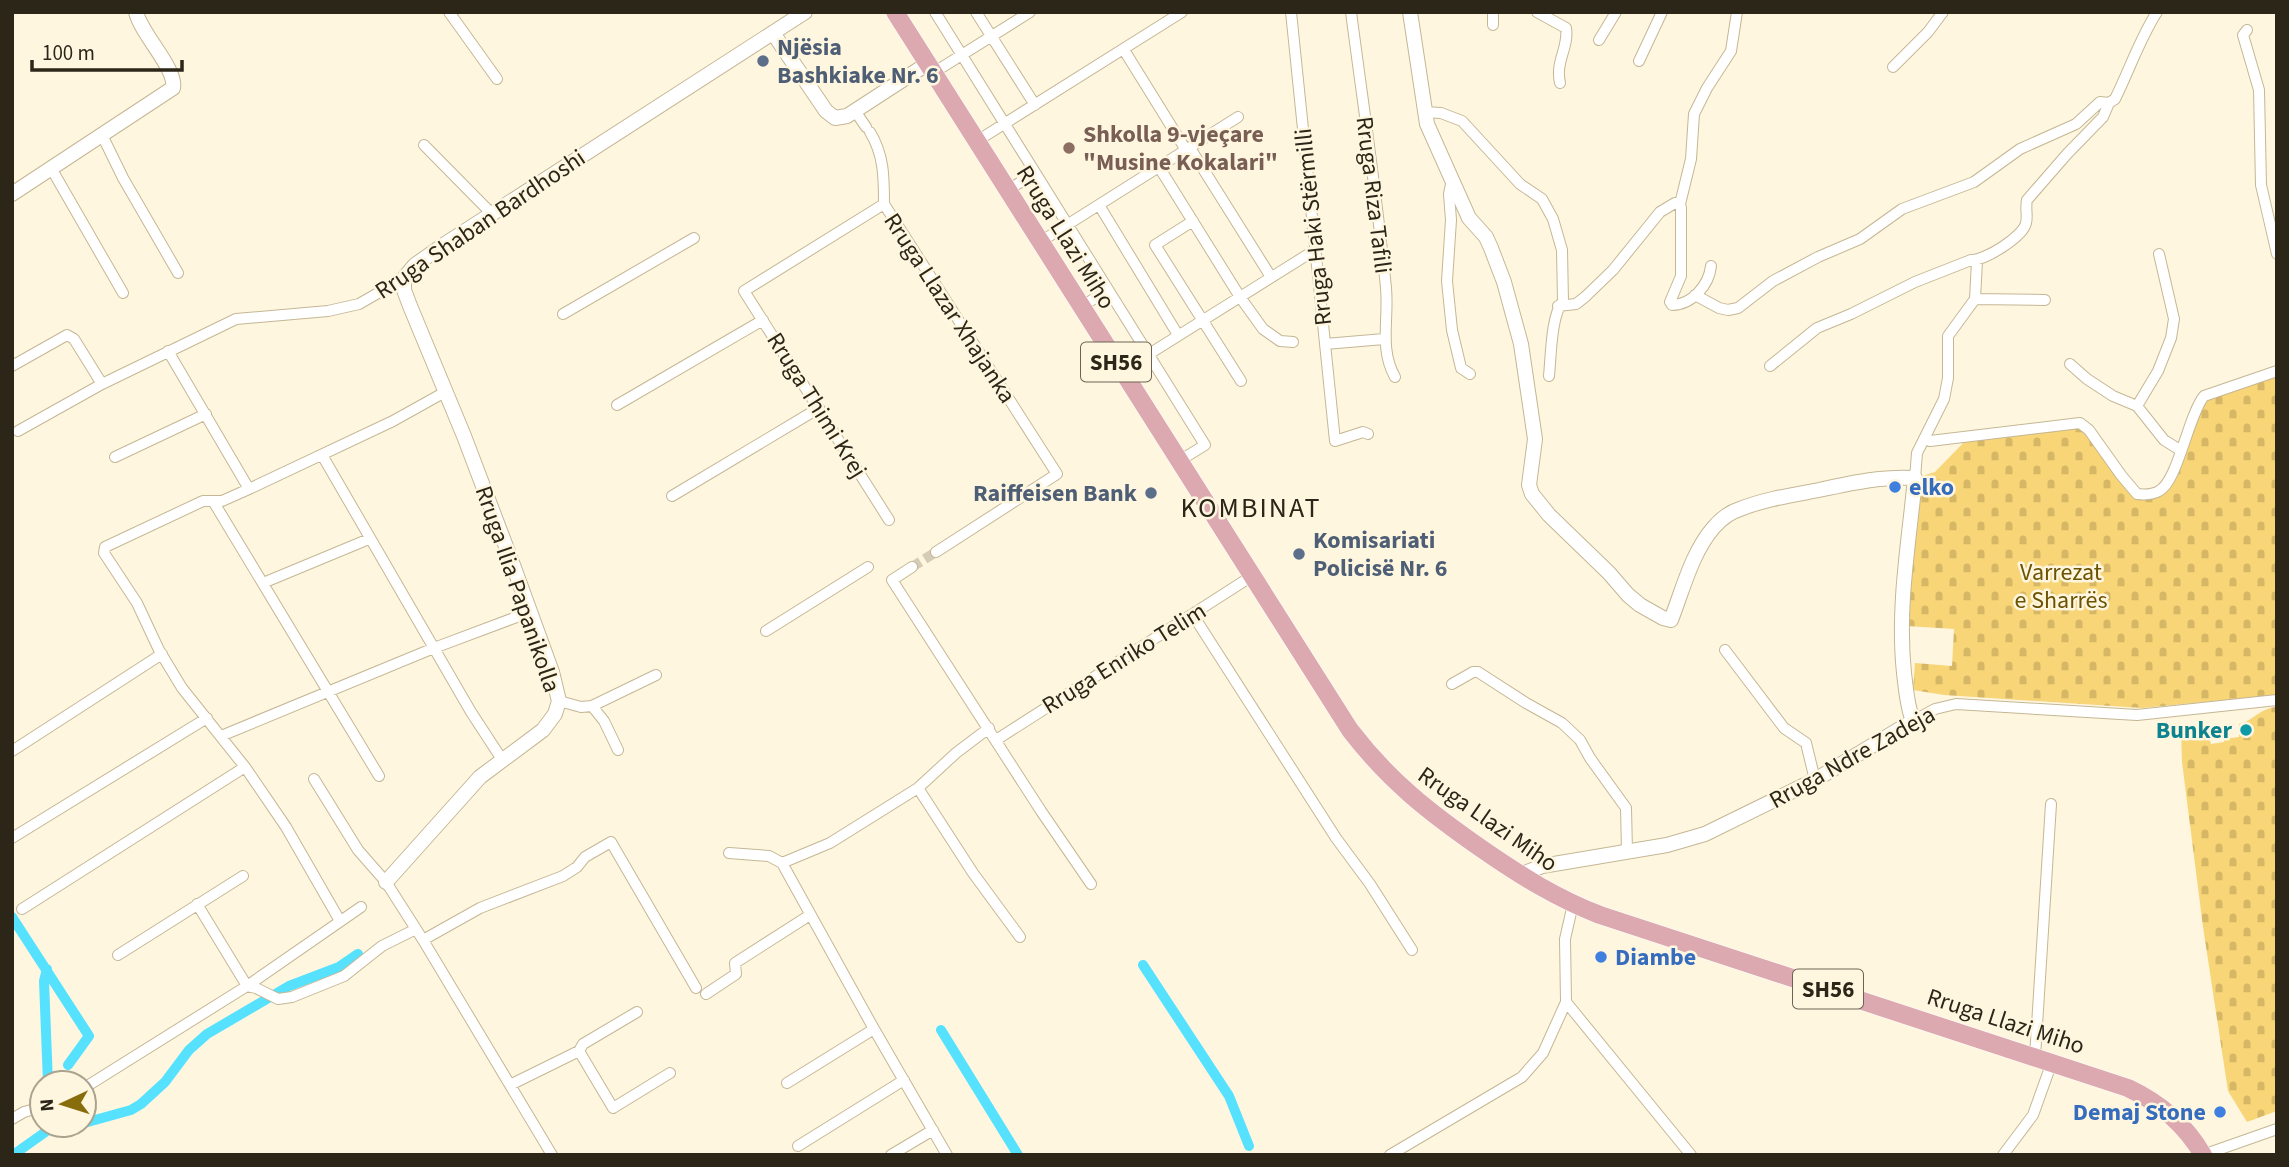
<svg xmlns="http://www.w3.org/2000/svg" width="2289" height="1167" font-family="'Source Sans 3',sans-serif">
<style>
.cemetery{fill:url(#cemetery-stones)}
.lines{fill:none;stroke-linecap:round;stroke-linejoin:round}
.canal{stroke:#56e1fe;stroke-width:10}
.minor-tunnel{stroke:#d5ccb8;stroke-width:10;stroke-dasharray:10 5;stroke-linecap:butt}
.minor-casing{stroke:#c5b794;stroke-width:12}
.tertiary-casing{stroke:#c5b794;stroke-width:16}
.primary-casing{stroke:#fff;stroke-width:19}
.minor{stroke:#fff;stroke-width:10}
.tertiary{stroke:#fff;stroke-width:14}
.primary{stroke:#dca9b0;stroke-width:18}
.service-dot{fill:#5c6f8a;stroke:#fff6e0;stroke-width:2.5}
.education-dot{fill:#8d6e63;stroke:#fff6e0;stroke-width:2.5}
.shop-dot{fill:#3f7fe0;stroke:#fff6e0;stroke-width:2.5}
.culture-dot{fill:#0f9aa8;stroke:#fff6e0;stroke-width:2.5}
.labels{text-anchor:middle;stroke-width:5;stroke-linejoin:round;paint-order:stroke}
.shield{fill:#fff6e0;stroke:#6b6455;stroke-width:2}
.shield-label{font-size:23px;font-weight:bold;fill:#2c2619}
.service-label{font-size:24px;font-weight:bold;fill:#4e5e75;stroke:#fff6e0;text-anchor:start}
.education-label{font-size:24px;font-weight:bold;fill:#785e54;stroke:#fff6e0;text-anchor:start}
.street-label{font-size:24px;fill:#2c2619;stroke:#fff6e0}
.shop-label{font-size:24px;font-weight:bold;fill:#366cbe;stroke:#fff6e0;text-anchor:start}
.park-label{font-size:24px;fill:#6b5301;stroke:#fff6e0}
.culture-label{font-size:24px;font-weight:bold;fill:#0d838f;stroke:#fff6e0;text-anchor:end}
.quarter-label{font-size:28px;letter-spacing:2px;fill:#2c2619;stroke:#fff6e0}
</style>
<defs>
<pattern id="cemetery-stones" width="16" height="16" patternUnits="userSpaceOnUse" patternTransform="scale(1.75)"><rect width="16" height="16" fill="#f8d576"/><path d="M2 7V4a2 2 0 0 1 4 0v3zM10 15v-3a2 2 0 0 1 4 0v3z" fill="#d5b766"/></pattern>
</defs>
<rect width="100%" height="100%" fill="#fff6e0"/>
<!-- cemetery -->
<path class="cemetery" d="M2277,373V695L2142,708L1944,695L1913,690L1915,663L1952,666L1954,629L1907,626L1919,477L1935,472L1968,438L2080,427L2086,431L2127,491C2176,531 2190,426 2206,398Z
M2277,707V1113L2274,1112L2247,1122L2228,1091L2203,927L2182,762L2181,729L2207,730L2211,744L2224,742V739L2239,737V724C2256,719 2260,708 2277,707Z"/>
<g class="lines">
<!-- canal -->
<path class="canal" d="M12,917L89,1036L68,1065
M1143,965L1229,1096L1249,1146
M47,969L44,981L48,1083
M941,1030L1018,1155
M84,1123L131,1110L141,1104L165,1082L189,1050L207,1034L289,986L339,967L358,954
M13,1155L51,1128L67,1125"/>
<!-- minor-tunnel -->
<path class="minor-tunnel" d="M912,567L936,552"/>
<defs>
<path id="minor" d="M449,12L497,79
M935,12L1205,445L1179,461
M976,12L1035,105
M1291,12L1335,441L1363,432L1368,434
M1351,12C1363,104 1377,196 1386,288C1389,319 1379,349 1395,377
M1493,12V25
M1537,12L1566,28C1569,48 1555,61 1560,83
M2247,30L2243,35L2259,90L2261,185L2277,254
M1599,40L1616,12
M1124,50L1186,150
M1639,61L1662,12
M1893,67L1928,32L1943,12
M933,73L1030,12
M855,111L866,127
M1424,112L1441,113L1462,121L1520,184L1542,199L1553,219L1562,250L1563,301C1551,315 1551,357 1549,376
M870,132C884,155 884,177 884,204L1057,474L936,552
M102,135L123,178L178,273
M977,141L1182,12
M424,145L492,214
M1190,148L1271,277
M1159,167L1240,297L1263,329L1280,341L1293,342
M51,168L123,293
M1452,179L1449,194L1451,220L1447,281L1452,330L1461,368L1470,374
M1007,190L1035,174
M884,204L744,291L889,520
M1099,205L1178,335
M1193,221L1155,245L1241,381
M1040,242L1238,117
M1711,266C1709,285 1692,305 1672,305L1670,302L1681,276V208L1680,204L1691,159L1694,114L1707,88L1731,51L1737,12
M1695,295L1719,308L1728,310L1738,308L1773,281L1818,257L1860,239L1902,209L1974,182L2020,149L2076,124L2100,102L2109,103
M1975,299L2045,300
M1558,306L1576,304L1585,297L1613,270L1660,212L1675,203L1680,204
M1081,307L1108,290
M563,314L694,238
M1325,344L1384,339
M168,351L249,489
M2070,364L2087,379L2113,396L2137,406L2164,440L2180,450
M12,366L67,335L74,339L102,384
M1770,366L1817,328L1851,314L1915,282L1971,260C1984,261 2023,237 2026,223C2028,216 2025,208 2027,200L2067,154L2103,117L2109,103L2115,99C2129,71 2140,38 2157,12
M1122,371L1315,250
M617,405L763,320
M2137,406L2158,371L2171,338L2174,319L2159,254
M18,431L102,384L236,319L328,311L359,304L404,278
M1924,439L1930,441L2080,423L2089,430L2121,475L2137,494C2145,495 2152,495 2159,491C2178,481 2188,416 2204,396L2277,371
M322,455L471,712L503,761
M115,457L206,414
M1915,478L1917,453L1944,399L1948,378V336L1975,299L1977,261
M672,496L819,408
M213,501L379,776
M912,567L892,580L1041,811L1091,884
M263,583L369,539
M1193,615L1336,838L1370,884L1412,950
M766,631L868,567
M1725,650L1784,728L1806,743L1815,780
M1452,684L1473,672H1478L1526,703L1562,723L1580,740L1590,758L1626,808L1627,852
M559,701L581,707L592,706L656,675
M592,706L604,721L618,750
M1913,721L1935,709L1956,704L2137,715L2277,700
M221,736L434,648L530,612
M996,740L1252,576
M12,751L162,654
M314,779L358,850L386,882L423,940L552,1155
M918,788L973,873L1020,937
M12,838L207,718
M729,853L769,856L782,863L830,843L918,788L956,753L989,728
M782,863L874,1029L947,1155
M197,904L247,986
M22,909L245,767
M340,921L286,827L245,767L182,688L159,650L137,603L104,553L105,547L203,501H222L249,489L393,421L445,392
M423,940L480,908L563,876L577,867L585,857L611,842L696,988
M118,955L243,876
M247,986L256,988L278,999L292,997L344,976L382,946L416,929
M706,994L736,974L735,963L810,915
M1566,1002L1691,1155
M579,1051L583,1044L637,1012
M2035,1057L2051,804
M787,1083L874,1029
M512,1084L579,1051L613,1108L670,1073
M84,1088L247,986L361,907
M12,1119L24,1112L42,1107
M798,1146L904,1080
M891,1155L933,1130
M1390,1155L1522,1077L1543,1053L1566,1002L1565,939L1573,904
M2003,1155L2033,1115L2052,1062
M2203,1155L2277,1129"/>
<path id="tertiary" d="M1410,12L1427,124L1469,218L1486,237L1491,248L1504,282L1521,344L1535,439L1529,485L1532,494L1549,515L1609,573L1628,595L1640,605L1663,618L1671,620C1683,589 1692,552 1714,527C1721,519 1730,512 1740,509C1765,499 1793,495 1819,490C1851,483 1882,476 1915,478C1909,543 1897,607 1904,673C1906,689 1907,706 1913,721L1815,780L1705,834L1667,845L1542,866L1520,875
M773,33L826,111L835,118L847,116L927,64
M12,194L173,88C177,69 141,34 136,12
M386,882L480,777L543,730L555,714L559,701L552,672L513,565L464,436L410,306L404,290V278L415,265L442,246L805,12"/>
<path id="primary" d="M895,12L1350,730C1389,781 1430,813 1482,849C1521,876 1556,898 1600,915L2128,1088C2160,1103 2185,1124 2203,1155"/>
</defs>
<!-- minor casing -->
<use href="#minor" class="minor-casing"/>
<!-- tertiary casing -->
<use href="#tertiary" class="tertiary-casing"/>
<!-- primary casing -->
<use href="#primary" class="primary-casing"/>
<!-- minor -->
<use href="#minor" class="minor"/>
<!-- tertiary -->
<use href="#tertiary" class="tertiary"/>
<!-- primary -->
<use href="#primary" class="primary"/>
</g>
<!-- markers -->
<g class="service-dot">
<circle cx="763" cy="61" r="7"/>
<circle cx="1151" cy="493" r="7"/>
<circle cx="1299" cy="554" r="7"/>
</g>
<circle class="education-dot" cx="1069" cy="148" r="7"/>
<g class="shop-dot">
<circle cx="1895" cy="487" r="7"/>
<circle cx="1601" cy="957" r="7"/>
<circle cx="2220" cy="1112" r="7"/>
</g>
<circle class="culture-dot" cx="2246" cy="730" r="7"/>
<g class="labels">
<!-- shield labels -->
<g class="shield">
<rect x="1081" y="342.5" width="70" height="39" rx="5"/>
<rect x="1793" y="969.5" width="70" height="39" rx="5"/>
</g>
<g class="shield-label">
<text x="1116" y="370">SH56</text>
<text x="1828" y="997">SH56</text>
</g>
<!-- service labels -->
<g class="service-label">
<text x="777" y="55">Njësia<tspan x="777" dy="28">Bashkiake Nr. 6</tspan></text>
<text x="1137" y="501" text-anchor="end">Raiffeisen Bank</text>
<text x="1313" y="548">Komisariati<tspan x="1313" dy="28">Policisë Nr. 6</tspan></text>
</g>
<!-- education labels -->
<g class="education-label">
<text x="1083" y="142">Shkolla 9-vjeçare<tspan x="1083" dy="28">"Musine Kokalari"</tspan></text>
</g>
<!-- street labels -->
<g class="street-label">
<text transform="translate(1374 195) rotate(83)" y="8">Rruga Riza Tafili</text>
<text transform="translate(480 224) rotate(-34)" y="8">Rruga Shaban Bardhoshi</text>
<text transform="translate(1313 227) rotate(-96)" y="8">Rruga Haki Stërmilli</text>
<text transform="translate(1066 237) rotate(58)" y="8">Rruga Llazi Miho</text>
<text transform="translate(950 308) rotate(57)" y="8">Rruga Llazar Xhajanka</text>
<text transform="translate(817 405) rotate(58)" y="8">Rruga Thimi Krej</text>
<text transform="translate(518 589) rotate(71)" y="8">Rruga Ilia Papanikolla</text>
<text transform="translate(1124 658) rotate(-32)" y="8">Rruga Enriko Telim</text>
<text transform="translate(1852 757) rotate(-29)" y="8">Rruga Ndre Zadeja</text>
<text transform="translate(1488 819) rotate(35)" y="8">Rruga Llazi Miho</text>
<text transform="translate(2006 1021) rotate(18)" y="8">Rruga Llazi Miho</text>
</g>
<!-- shop labels -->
<g class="shop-label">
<text x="1909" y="495">elko</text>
<text x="1615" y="965">Diambe</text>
<text x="2206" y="1120" text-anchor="end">Demaj Stone</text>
</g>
<!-- park labels -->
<g class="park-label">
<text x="2061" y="580">Varrezat<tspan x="2061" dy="28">e Sharrës</tspan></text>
</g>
<!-- culture labels -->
<g class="culture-label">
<text x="2232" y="738">Bunker</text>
</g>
<!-- quarter labels -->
<g class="quarter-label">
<text x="1251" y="517">KOMBINAT</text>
</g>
</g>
<!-- border -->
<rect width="2289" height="1167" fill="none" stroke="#2c2619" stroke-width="28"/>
<!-- north arrow -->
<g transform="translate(63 1104) rotate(266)"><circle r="33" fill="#fff6e0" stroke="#aba390" stroke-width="2"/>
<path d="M0-5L12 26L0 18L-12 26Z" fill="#876d0c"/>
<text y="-10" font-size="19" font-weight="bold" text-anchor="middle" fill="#2c2619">N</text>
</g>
<!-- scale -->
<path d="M32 60v10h150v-10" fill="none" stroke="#2c2619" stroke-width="3.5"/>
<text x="42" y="60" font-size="21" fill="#2c2619" stroke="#fff6e0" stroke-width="5" paint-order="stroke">100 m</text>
</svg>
